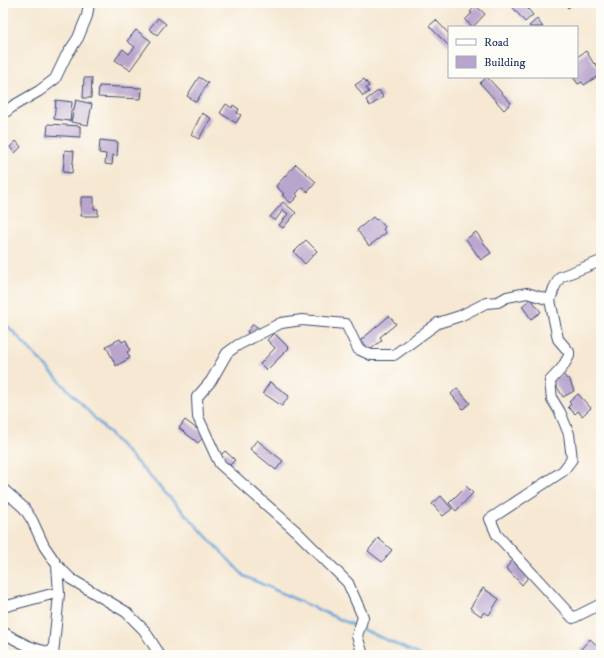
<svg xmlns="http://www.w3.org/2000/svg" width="604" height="658" font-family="'IM FELL DW Pica',serif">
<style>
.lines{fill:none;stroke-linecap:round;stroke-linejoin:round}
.stream{stroke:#67a4d9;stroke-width:2.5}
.building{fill:#b9a4cd}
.minor-casing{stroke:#3c4b6f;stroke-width:12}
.minor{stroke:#fff;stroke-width:10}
</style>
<rect width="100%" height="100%" fill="#fdfcf7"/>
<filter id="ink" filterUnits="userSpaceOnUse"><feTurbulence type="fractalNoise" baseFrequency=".025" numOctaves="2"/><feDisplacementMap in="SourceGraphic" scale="8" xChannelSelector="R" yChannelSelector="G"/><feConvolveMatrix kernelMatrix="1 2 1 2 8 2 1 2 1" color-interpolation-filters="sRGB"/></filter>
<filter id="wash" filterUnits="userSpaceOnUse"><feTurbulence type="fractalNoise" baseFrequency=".012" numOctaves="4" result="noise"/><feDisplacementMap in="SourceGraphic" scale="16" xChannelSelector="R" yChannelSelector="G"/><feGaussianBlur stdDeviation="0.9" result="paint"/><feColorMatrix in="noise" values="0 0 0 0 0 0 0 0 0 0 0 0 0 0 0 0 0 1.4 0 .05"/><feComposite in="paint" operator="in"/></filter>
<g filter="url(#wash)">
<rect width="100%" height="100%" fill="#f6e8d2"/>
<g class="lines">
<!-- stream -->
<path class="stream" d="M3,321L244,576L357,627
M362,629L420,655"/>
</g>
<g id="blocks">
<!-- building -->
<path class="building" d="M509,3H523L533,15L525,22Z
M564,3H574L568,8Z
M476,6L485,14L473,27L465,20L472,13L470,12Z
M158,18L166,24L157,35L149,29Z
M537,19L543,27H530L529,26Z
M436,20L449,34V46L429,26Z
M136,30L151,41L130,70L115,60L123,49L129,54L135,47L127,41Z
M586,51L594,64L595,63L601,74L584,85L582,82L578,84L573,77H577V57Z
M199,77L208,83L196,102L187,96Z
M487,77L511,103L504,110L480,83Z
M84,78H92L91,98H83Z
M364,79L369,86L366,88L369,92L363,96L355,85Z
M99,86L142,88L141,99L98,97Z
M379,90L383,97L370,106L366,100Z
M56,100L72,102L70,121L54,119Z
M76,100L92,104L88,125L71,122Z
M226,104L232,108L233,105L239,109L237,113L241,115L236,123L220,113Z
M202,113L211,118L199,139L191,135Z
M48,124L80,126V137L47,135Z
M100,140L118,142L117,156L113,155L112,165L105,164L106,154L99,153Z
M16,141L21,147L15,153L10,147Z
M65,150L74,151L72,173L63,172Z
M296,164L316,182L308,192L302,187L296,194L298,196L291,203L282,195L284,194L276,186Z
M81,197H94V209H98V216H81Z
M283,202L296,213L283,228L279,225L288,214L283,210L275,221L270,217Z
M373,217L376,220L378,219L385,227L383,229L386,233L369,246L357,230Z
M476,232L491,253L481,260L466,239Z
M306,240L317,251L305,264L294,252Z
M531,299L541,312L531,319L522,306Z
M389,316L396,324L380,337L382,340L370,350L361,340Z
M253,324L260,329L254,337L247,332Z
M274,333L289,348L267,370L260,364L275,348L267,340Z
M120,339L122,342L126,340L130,350L127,352L130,358L116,366L106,346Z
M563,374L567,379L569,378L574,391L563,397L553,380Z
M270,382L289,396L282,406L263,393Z
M457,388L470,403L463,409L451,394Z
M578,394L591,408L582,416L578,411L575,414L568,407L571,404L569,402Z
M185,420L205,435L198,443L179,428Z
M257,440L283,461L276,470L250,449Z
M225,451L235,460L229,466L219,457Z
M466,486L473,493L456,511L449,503Z
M441,496L452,509L443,516L432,504Z
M378,538L392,550L382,562L368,551Z
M513,560L530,575L522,585L506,568Z
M483,588L499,599L489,615L484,612L481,616L470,608Z
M590,639L601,649V655H586L580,650Z"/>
</g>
</g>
<g filter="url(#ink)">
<use href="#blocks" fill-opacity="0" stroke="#3c4b6f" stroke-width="1"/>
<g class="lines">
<defs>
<path id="minor" d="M3,114L13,106L39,91L55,79L66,56L78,38L87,16L89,3
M550,300L558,339L569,352V356L562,368L550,381L552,399L560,412L569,434L572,459L563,471L490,519L497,535L573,618L601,604
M3,489L24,508L32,520L44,546L57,565L71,579L126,612L144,630L160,655
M3,503L4,490
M3,607L52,594H59
M3,632C19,643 34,650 53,653
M53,655L59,594L57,565
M363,655L357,636L363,617L348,583L297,532L220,464L215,454L198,417L197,397L211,381L227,353L238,345L281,323L302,320L346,324L358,349L371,355H394L438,323L460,316L486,303L498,302L507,297L527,293L550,300L554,288L560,277L601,261"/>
</defs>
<!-- minor casing -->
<use href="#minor" class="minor-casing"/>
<!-- minor -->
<use href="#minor" class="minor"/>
</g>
</g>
<!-- margin -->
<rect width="604" height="658" fill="none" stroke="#fdfcf7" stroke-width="16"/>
<!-- legend -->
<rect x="448" y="26" width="130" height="52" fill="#fdfcf7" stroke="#a3aaba"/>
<rect x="456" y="39" width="20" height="6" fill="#ffffff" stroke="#a3aaba"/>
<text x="484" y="46" font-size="12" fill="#1b2f5e">Road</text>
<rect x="456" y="56" width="20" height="12" fill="#b9a4cd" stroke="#a3aaba"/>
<text x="484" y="66" font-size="12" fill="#1b2f5e">Building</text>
</svg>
